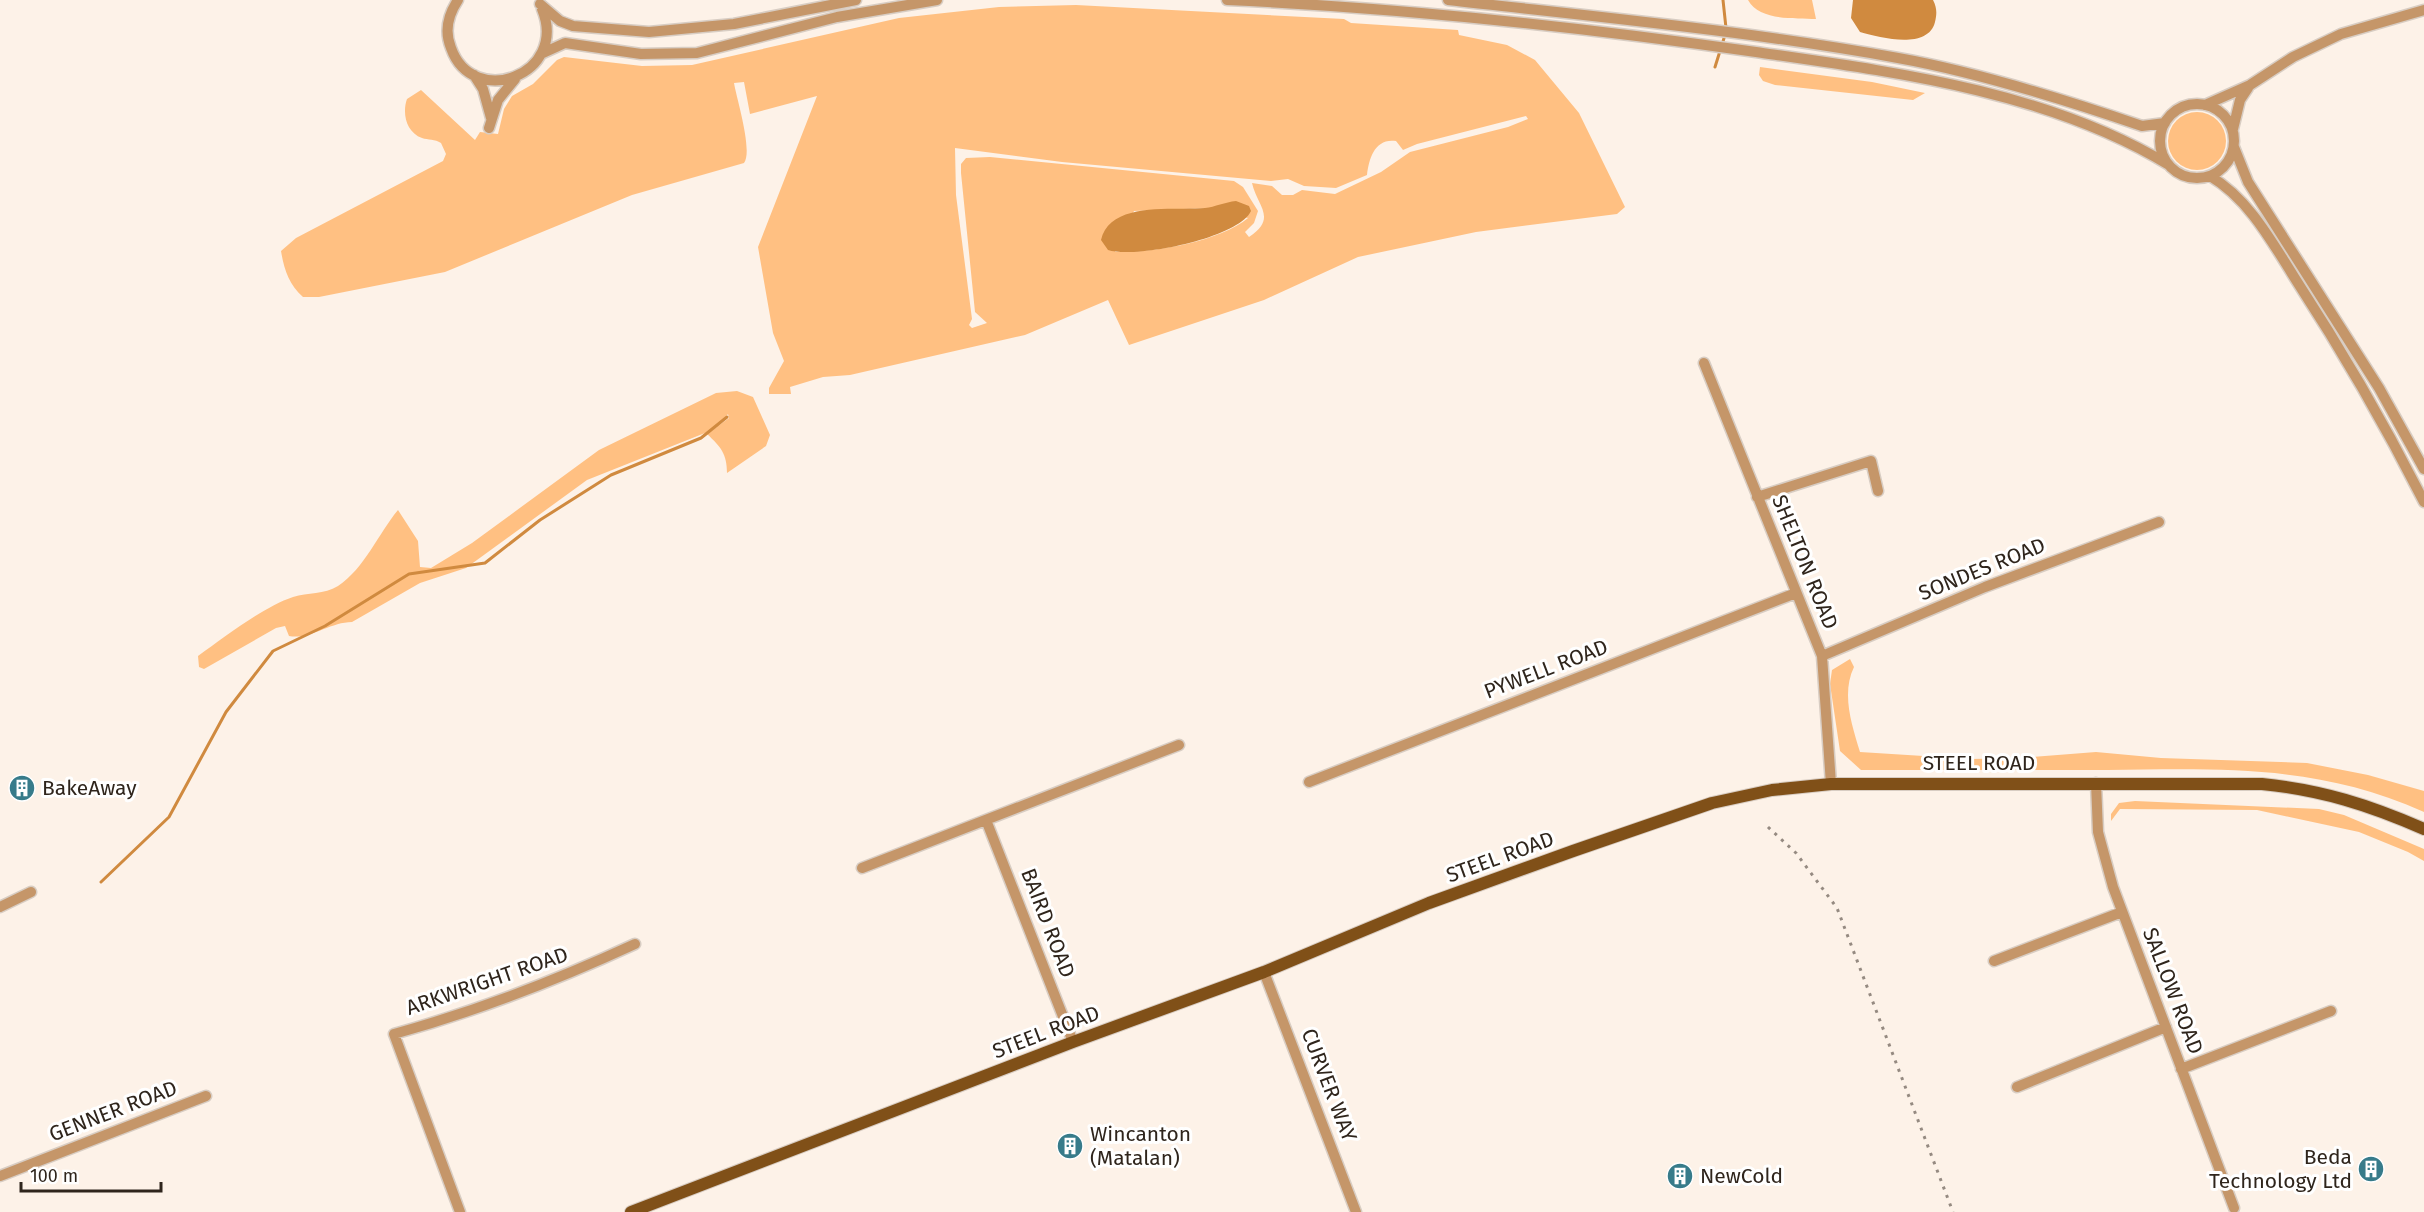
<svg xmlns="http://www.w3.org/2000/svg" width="2424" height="1212" font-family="'Fira Sans',sans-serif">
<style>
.green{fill:#ffc082;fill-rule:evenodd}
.water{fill:#d08a3f}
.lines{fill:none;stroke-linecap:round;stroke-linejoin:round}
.stream{stroke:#d08a3f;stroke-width:3}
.minor-casing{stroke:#d8cdc3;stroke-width:13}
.major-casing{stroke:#d8cdc3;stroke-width:14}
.minor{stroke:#c59669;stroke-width:10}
.major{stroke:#805018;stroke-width:12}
.rail{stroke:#958a81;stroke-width:3;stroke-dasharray:3 6;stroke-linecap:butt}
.labels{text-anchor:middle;stroke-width:6;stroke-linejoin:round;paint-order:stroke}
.street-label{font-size:21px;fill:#2f251c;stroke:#fff}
.poi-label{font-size:21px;fill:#2f251c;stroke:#fff;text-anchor:start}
</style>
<rect width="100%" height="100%" fill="#fdf2e8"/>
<!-- green -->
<path class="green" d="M1748,0H1812L1816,19C1795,18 1759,21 1748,0Z
M1076,5L1344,19L1351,23L1458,30L1459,35L1507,45L1535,60L1579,113L1625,207L1617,214L1476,232L1358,257L1264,300L1129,345L1108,300L1025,335L850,375L823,377L790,387L791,394H769V388L784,361L773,333L758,247L817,96L750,114L744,82L734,83C737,100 753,151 744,163L632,195L445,272L319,297H303C289,285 284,269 281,251L296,238L443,161L446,154L441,143C435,139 428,140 422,138C406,132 402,113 407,99L421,90L475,140L480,132L498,134L504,109L512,96L533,84L557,60L564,57L642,66L692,65L899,18L999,7ZM1526,116L1528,119L1508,127L1410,152L1381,172L1335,194L1302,190L1293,195H1282L1272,186L1252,183C1257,206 1278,218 1249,237L1245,232L1254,223L1258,211L1243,187L1234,181L990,157L966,158L961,164V173L975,312L987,323L972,328L969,325L972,319L956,195L955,148L1062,162L1271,181L1288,179L1304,186L1336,188L1367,175C1369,158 1375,138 1396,141L1403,150L1417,144ZM1208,208L1248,218C1219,242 1152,253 1115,252L1134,211Z
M1760,67L1872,82L1925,93L1913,100L1775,85L1763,81L1759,75Z
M2168 141a29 29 0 1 1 58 0a29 29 0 1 1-58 0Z
M737,391L753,397L770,435L766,446L727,473C727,454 721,447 707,434L729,418L728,414L718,426L705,433L587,480L466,568L420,583L352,622C330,622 310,640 289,636L285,626L276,628L204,669L199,667L198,656C225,637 263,607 293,597C308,592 324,595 338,586C365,568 378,534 398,510L418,541L420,567L431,568L472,543L599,450L716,393Z
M1850,659L1854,667C1841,694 1852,725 1860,752L1971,759L2021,758L2096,752L2161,758L2307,763L2368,775L2424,791V812C2318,764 2221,769 2107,770C2025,770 1943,770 1861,770L1840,751L1830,684L1832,670Z
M2135,801L2319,809L2344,815L2424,849V861L2408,852L2359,832L2257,810L2120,809L2111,821V814L2119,803Z"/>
<!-- water -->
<path class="water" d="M1853,0H1933C1937,8 1937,13 1935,22C1928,50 1881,38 1860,32L1851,18Z
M1236,201L1249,206L1251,211C1239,238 1135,259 1108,250L1101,240C1110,200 1175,211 1205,208C1215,207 1225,202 1236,201Z"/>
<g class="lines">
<!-- stream -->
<path class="stream" d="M1723,0L1726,28
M1715,67L1725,35
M101,882L169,817L226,712L273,651L325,626L409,574L485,563L540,520L611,475L701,438L727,417"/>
<defs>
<path id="minor" d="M458,0C448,15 444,31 451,48C473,110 569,75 542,9
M1227,0C1404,8 1581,27 1756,52C1895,72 2047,91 2169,165
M1448,0C1598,17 1749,31 1898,58C1977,72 2066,100 2142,126L2165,123
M540,4L560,21L573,26L649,32L734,24L856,0
M543,53L565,43L641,54L697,53L837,17L937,0
M474,75L483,89L491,118
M2160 141a37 37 0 1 1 74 0a37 37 0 1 1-74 0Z
M2205,105L2250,85L2293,57L2341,34L2424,10
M489,128L498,100L515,79
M2233,129L2240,100L2248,88
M2234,147L2248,182L2379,388L2424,469
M2210,176C2249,199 2272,242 2296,280C2343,352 2385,425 2424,502
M1704,363L1822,656L1831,784
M1757,497L1871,461L1878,491
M1822,656L1985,587L2159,522
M1309,782L1796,593
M2096,783L2098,832L2113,887L2234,1208
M986,820L1073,1042
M862,868L1179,745
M0,907L31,892
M1994,961L2122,912
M1264,972L1356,1212
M2181,1069L2331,1011
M2017,1087L2166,1027
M0,1176L206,1096
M460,1212L394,1034C477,1011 557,980 635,944"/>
<path id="major" d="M631,1212L1073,1042L1264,972L1429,903L1573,851L1712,803L1772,790L1831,784H2262C2322,790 2369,805 2424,829"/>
</defs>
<!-- minor casing -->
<use href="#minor" class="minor-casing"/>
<!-- major casing -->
<use href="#major" class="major-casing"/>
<!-- minor -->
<use href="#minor" class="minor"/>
<!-- major -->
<use href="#major" class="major"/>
<!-- rail -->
<path class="rail" d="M1768,827L1796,853L1837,908L1953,1212"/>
</g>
<!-- icons -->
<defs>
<symbol id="building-disc" viewBox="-11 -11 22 22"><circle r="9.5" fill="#377b8a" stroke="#fff"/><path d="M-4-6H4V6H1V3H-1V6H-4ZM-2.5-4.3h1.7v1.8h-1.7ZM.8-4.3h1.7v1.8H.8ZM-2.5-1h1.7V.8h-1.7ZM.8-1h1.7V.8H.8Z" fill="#fff"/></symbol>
</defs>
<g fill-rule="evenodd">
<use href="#building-disc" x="7" y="773" width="30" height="30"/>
<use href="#building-disc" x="1055" y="1131" width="30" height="30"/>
<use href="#building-disc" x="2356" y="1154" width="30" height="30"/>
<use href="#building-disc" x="1665" y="1161" width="30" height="30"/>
</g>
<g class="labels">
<!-- street labels -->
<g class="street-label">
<text transform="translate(1805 562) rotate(68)" y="7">SHELTON ROAD</text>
<text transform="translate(1982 569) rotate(-22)" y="7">SONDES ROAD</text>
<text transform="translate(1546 669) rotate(-21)" y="7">PYWELL ROAD</text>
<text x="1979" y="770">STEEL ROAD</text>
<text transform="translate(1500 857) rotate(-20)" y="7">STEEL ROAD</text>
<text transform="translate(1048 923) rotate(69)" y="7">BAIRD ROAD</text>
<text transform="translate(487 981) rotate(-19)" y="7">ARKWRIGHT ROAD</text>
<text transform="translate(2173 991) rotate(69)" y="7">SALLOW ROAD</text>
<text transform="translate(1046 1032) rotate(-21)" y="7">STEEL ROAD</text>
<text transform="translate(1329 1085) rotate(69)" y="7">CURVER WAY</text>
<text transform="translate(113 1111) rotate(-21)" y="7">GENNER ROAD</text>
</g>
<!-- poi labels -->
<g class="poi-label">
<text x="42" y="795">BakeAway</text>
<text x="1090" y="1141">Wincanton<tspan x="1090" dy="24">(Matalan)</tspan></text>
<text x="2352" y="1164" text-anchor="end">Beda<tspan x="2352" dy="24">Technology Ltd</tspan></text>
<text x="1700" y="1183">NewCold</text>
</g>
</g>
<!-- scale -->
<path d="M21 1182v9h140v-9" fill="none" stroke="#2f251c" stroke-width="3"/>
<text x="30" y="1182" font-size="18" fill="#2f251c" stroke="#ffffff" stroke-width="4.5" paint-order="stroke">100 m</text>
</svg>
